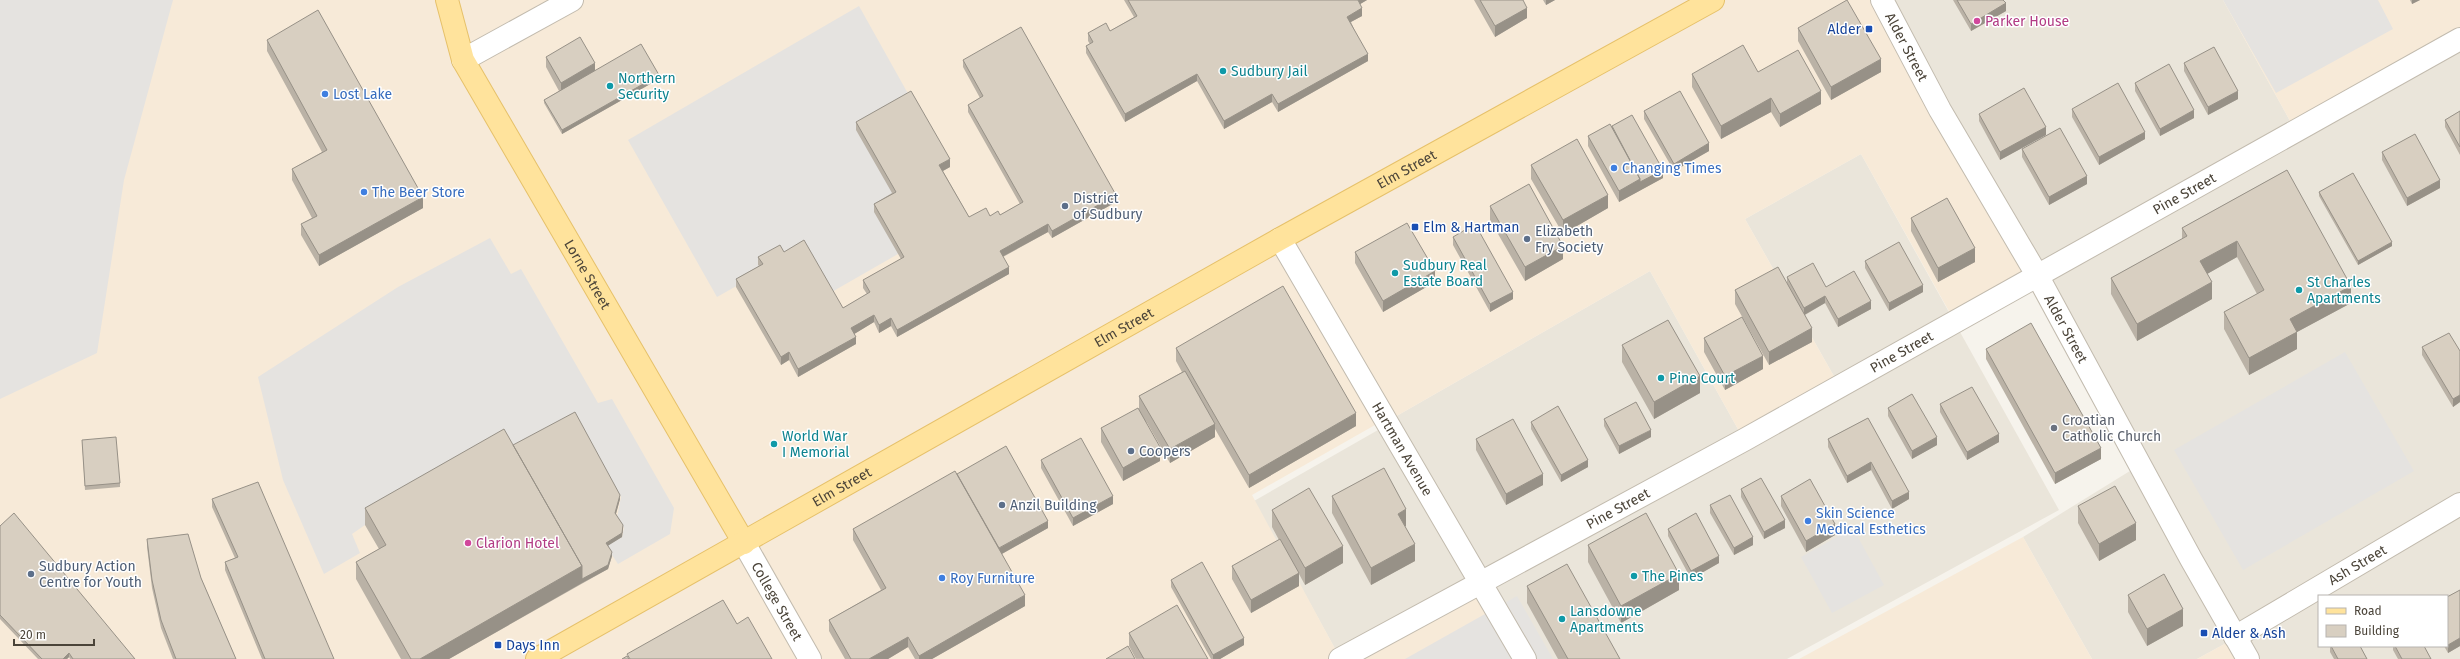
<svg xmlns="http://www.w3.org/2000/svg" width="2460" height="659" font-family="'Fira Sans',sans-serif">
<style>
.residential{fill:#eae5da;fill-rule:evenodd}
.commercial{fill:#f7ead8}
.parking{fill:#e5e3e0}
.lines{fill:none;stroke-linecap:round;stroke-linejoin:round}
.minor-casing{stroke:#c2bbae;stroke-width:24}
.major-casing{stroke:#e6c16a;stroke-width:24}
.minor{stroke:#fff;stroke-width:22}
.major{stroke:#ffe39c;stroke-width:22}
.wall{fill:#bab2a6}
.shaded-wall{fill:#979187}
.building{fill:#d8cfc1;stroke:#979187}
.hotel-dot{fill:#d1479c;stroke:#fff;stroke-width:1.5}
.transit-dot{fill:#1a4fb4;stroke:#fff;stroke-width:1.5}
.culture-dot{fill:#0f9aa8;stroke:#fff;stroke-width:1.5}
.shop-dot{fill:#3f7fe0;stroke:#fff;stroke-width:1.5}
.service-dot{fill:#5c6f8a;stroke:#fff;stroke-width:1.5}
.worship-dot{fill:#6b7280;stroke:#fff;stroke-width:1.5}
.labels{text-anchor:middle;stroke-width:3;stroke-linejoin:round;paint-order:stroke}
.hotel-label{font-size:14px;fill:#b23c85;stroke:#fff;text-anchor:start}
.transit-label{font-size:14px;fill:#164399;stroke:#fff;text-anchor:start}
.street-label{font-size:14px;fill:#4b4439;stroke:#fff}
.culture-label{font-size:14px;fill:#0d838f;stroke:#fff;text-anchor:start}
.shop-label{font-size:14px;fill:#366cbe;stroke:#fff;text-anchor:start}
.service-label{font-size:14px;fill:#4e5e75;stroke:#fff;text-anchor:start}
.worship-label{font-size:14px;fill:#5b616d;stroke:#fff;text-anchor:start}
</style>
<rect width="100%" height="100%" fill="#f6f3ec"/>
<!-- residential -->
<path class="residential" d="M1884,0H2223L2295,130L2460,37V659H2241L2230,641L2197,659H2092L2023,537L2138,466ZM2319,596H2447V646H2319Z
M1861,154L2059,510L1787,659H1525L1386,422L1650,271L1744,440L1840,387L1745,219Z
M1385,426L1476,581L1339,656L1254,501Z"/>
<!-- commercial -->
<path class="commercial" d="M0,0H444L461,61L743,547L1280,244L1382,421L1252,495L1339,656L1333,659H0Z
M449,0H1878L2037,275L1955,322L1861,154L1745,219L1840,387L1744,440L1650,271L1386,422L1281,234L747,537L466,60Z
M2223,0H2460V37L2295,130Z
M2023,537L2092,659H1799Z
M1480,587L1520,659H1347Z
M2230,641L2241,659H2197Z"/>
<!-- parking -->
<path class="parking" d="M0,0H173L124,180L97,353L0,399Z
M2223,0H2378L2393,29L2276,93Z
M859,6L911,99L896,199L898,254L830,293L763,271L717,297L628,140Z
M490,238L511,274L521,269L598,403L612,399L674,508L670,534L618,564L606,546L622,537L624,528L617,518L621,497L575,416L365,525L352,534L360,553L324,574L283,480L258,377L398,287Z
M2345,352L2414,471L2243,570L2174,450Z
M1853,528L1884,585L1832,613L1801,557Z
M1517,596L1553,659H1405Z"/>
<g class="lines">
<defs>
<g id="minor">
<path id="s1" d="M1882,0L1940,110L2037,275L2191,559L2248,659"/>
<path d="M463,60L572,0"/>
<path id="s2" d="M1280,239L1525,659"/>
<path id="s3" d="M744,543L810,659"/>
<path id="s4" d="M2235,637L2460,504"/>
<path id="s5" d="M1340,659L1744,440L2460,39"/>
</g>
<g id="major">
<path id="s6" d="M447,0L463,60L744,543"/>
<path id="s7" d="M537,659L1280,239L1713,0"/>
</g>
</defs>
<!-- minor casing -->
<use href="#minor" class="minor-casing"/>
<!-- major casing -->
<use href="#major" class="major-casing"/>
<!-- minor -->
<use href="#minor" class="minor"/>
<!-- major -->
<use href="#major" class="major"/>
</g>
<!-- wall -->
<path class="wall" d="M1124,0H1367L1360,4L1362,16L1351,22L1368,61L1278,112L1272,102L1224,129L1197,81L1125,122L1086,53V46L1090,44L1088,41V33L1110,31L1134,17Z
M1474,0H1523L1527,18L1495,37Z
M1543,0H1555L1546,5Z
M1953,0H2003L2006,11L1971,31Z
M2410,0H2420L2412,4Z
M1798,28L1881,72L1831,100L1798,41Z
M267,40L423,208L319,266L301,235V224L312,218L292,180V169L322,152L267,51Z
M546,57L595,70L659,79L562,134L544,103V100L559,91L546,67Z
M963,60L1116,202L1052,238L1048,232L1003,257L1009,274L897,337L891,326L879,333L874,322L854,334L856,344L798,377L789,360L781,365L736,287V279L759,266L758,265V257L784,252L843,308L867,294L863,288V280L901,259L874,212V204L892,193L856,130V122L950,167L943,171L969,217L1000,215L1020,204L968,112V105L980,98L963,67Z
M2184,63L2238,99L2208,115L2184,71Z
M1692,74L1821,104L1780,127L1771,112L1721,139L1692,87Z
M2135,83L2194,118L2160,136L2135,91Z
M2072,109L2145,139L2099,165L2072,117Z
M1644,111L1709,151L1674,171L1644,119Z
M2460,111V155L2445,127V120Z
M1979,114L2046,135L2000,160L1979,121Z
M1612,126L1663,178L1619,202L1588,146V136Z
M2022,149L2087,184L2049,205L2022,157Z
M2382,152L2440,188L2407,206L2382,160Z
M1531,165L1608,208L1563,234L1531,179Z
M2287,170L2351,303L2297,332V349L2249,375L2224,329V312L2257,294L2237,257L2207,274L2212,299L2137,341L2111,294V278L2182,239V228Z
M2319,192L2392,246L2358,265L2319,196Z
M1490,206L1563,259L1525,281L1490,220Z
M1911,218L1975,262L1938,282L1911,231Z
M1453,237L1513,299L1490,312L1453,245Z
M1355,252L1435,282L1383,312L1355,263Z
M1865,261L1923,292L1889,311L1865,268Z
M1787,277L1826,287L1871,309L1838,327L1825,303L1805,315L1812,342L1769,365L1735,304V290L1787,284Z
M1704,338L1763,369L1725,390L1704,352Z
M1622,345L1700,393L1654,419L1622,362Z
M2422,347L2460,351V402L2453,407L2422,355Z
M1176,348L1356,426L1249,488L1215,429V437L1170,463L1146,421L1160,461L1123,481L1101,442V428L1139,409V396L1182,372L1176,361Z
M1986,349L2101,459L2055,484L1986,359Z
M1940,404L1999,442L1967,460L1940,412Z
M1888,408L1937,445L1912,459L1888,416Z
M1868,418L1909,499L1892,509L1871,470L1847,483L1828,447V439Z
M1604,419L1651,437L1619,454L1604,426Z
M1531,422L1588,467L1561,482L1531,429Z
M1476,439L1543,485L1506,505L1476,450Z
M82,440L120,483V487L85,490Z
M513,445L620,499L616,514L623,529L622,537L608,545L612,556L608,569L449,659H401L356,579V562L379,549L365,525V508Z
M1041,460L1113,504L1073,526L1041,468Z
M957,474L1048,528L1002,554L1025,606L932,659H915L908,647L888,659H845L829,631V620L881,590L853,540V529Z
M1741,489L1785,528L1764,539L1741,497Z
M1332,496L1406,526H1405L1415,561L1371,585L1332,513Z
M1781,496L1835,535L1806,552L1781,506Z
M212,499L334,659H262L225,570V562L235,558L212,507Z
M1710,505L1753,545L1734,555L1710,513Z
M2078,506L2136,540L2099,561L2078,523Z
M1272,510L1343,563L1305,585L1299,574V586L1251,613L1232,579V566L1279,540L1272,527Z
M0,526L135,659H70L69,657L67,659H38L0,619Z
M1668,529L1719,563L1691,579L1668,536Z
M147,539L201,578L236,659H173L161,628L152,588L147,547Z
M1588,545L1679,590L1621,623L1588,562Z
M1171,580L1244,645L1220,659H1211L1171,587Z
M1527,586L1620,659H1558L1527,603Z
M2460,590V646L2448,653L2444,646H2447V597Z
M2128,595L2183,626L2147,646L2128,612Z
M1129,633L1208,659H1136L1129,646Z
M2330,646H2360L2367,659H2334L2330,652Z
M2393,646H2424L2431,659H2398L2393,650Z"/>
<!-- shaded-wall -->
<path class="shaded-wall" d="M1357,0H1367L1357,6Z
M1546,0H1555L1546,5Z
M2412,0H2420L2412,4Z
M2006,3V11L1971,31V24Z
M1362,8V16L1347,24V17Z
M1527,8V18L1495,37V26Z
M1368,54V61L1278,112V104Z
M1881,59V72L1831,100V87Z
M595,63V74L561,93V83Z
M1197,74V81L1125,122V114Z
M659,75V79L562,134V130Z
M1821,91V104L1780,127V114Z
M2238,91V99L2208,115V107Z
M1272,94V102L1224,129V121Z
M1771,98V112L1721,139V126Z
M2194,110V118L2160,136V129Z
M2046,127V135L2000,160V152Z
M2145,132V139L2099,165V157Z
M1709,143V151L1674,171V164Z
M950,159V167L939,173V165Z
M1663,170V178L1619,202V191L1640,179Z
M2087,176V184L2049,205V197Z
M2440,180V188L2407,206V198Z
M1116,195V202L1052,238V231Z
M1608,195V208L1563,234V220Z
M423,197V208L319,266V255Z
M1048,224V232L1000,258V251Z
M2237,241V257L2200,278V261Z
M2392,242V246L2358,265V261Z
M1563,246V259L1525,281V267Z
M1975,248V262L1938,282V268Z
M1009,267V274L897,337V330Z
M1435,271V282L1383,312V301Z
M2212,282V299L2137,341V324Z
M1923,285V292L1889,311V303Z
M2351,286V303L2297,332V349L2249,375V358L2290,319Z
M1513,292V299L1490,312V304Z
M1825,296V303L1804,315V308Z
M1871,301V309L1838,327V319Z
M874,315V322L851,336V328Z
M891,318V326L879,333V325Z
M1812,328V342L1769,365V352Z
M856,337V344L798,377V369Z
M789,352V360L781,365V357Z
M1763,356V369L1725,390V376Z
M1700,376V393L1654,419V402Z
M2460,395V402L2453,407V399Z
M1356,413V426L1249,488V475Z
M1215,424V437L1170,463V449Z
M1651,430V437L1619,454V446Z
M1999,434V442L1967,460V452Z
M1937,437V445L1912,459V451Z
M1160,447V461L1123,481V468Z
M2101,448V459L2055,484V473Z
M1588,460V467L1561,482V475Z
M1871,462V470L1847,483V476Z
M1543,474V485L1506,505V494Z
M1909,492V499L1892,509V501Z
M620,495V499L615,517V513Z
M1113,496V504L1073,526V518Z
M1406,509V526L1398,530V514Z
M1785,520V528L1764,539V532Z
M1048,521V528L998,556V549Z
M2136,523V540L2099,561V544Z
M1835,524V535L1806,552V541Z
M623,525L622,537L606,547V543Z
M1753,537V545L1734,555V548Z
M1415,544V561L1371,585V568Z
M1343,546V563L1305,585V568Z
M612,552V556L608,569L582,583V579Z
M1719,556V563L1691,579V571Z
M582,566V583L449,659H420Z
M1299,573V586L1251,613V600Z
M1679,574V590L1621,623V606Z
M1025,595V606L932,659H919V656Z
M2183,609V626L2147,646V629Z
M908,637V647L888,659H869Z
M1244,638V645L1220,659H1213V655Z
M2460,638V646L2448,653V645Z
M69,653V657L67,659H63Z"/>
<!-- building -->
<path class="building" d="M1128,0H1358L1362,8L1347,17L1368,54L1278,104L1272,94L1224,121L1197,74L1125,114L1086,46L1093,42L1088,33L1106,23L1110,31L1137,16Z
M1480,0H1523L1527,8L1495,26Z
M1847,0L1881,59L1831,87L1798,28Z
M1957,0H2003L2006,3L1971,24Z
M318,10L423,197L319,255L301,224L317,216L292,169L327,150L267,40Z
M1021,27L1116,195L1052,231L1048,224L1000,251L1009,267L897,330L891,318L879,325L874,315L851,328L856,337L798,369L789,352L781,357L736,279L763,264L758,257L780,245L784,252L804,240L843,308L870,292L863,280L904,257L874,204L896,192L856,122L911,91L950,159L939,165L969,217L986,208L990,216L998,211L1000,215L1023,202L968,105L983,96L963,60Z
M580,37L595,63L561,83L546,57Z
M641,44L659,75L562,130L544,100Z
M1743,45L1758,72L1798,50L1821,91L1780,114L1771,98L1721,126L1692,74Z
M2214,47L2238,91L2208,107L2184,63Z
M2169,64L2194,110L2160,129L2135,83Z
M2118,83L2145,132L2099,157L2072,109Z
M2024,88L2046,127L2000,152L1979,114Z
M1680,91L1709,143L1674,164L1644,111Z
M2460,111V147L2445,120Z
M1632,115L1663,170L1640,182V179L1612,126Z
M1610,124L1640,179L1619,191L1588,136Z
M2060,128L2087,176L2049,197L2022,149Z
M2415,134L2440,180L2407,198L2382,152Z
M1577,139L1608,195L1563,220L1531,165Z
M2287,170L2351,286L2290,319L2297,332L2249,358L2224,312L2264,290L2237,241L2200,261L2212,282L2137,324L2111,278L2187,236L2182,228Z
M2353,173L2392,242L2358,261L2319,192Z
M1529,184L1563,246L1525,267L1490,206Z
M1947,198L1975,248L1938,268L1911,218Z
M1407,223L1435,271L1383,301L1355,252Z
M1475,224L1513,292L1490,304L1453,237Z
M1899,242L1923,285L1889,303L1865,261Z
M1813,263L1826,287L1854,271L1871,301L1838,319L1825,296L1804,308L1787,277Z
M1778,267L1812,328L1769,352L1735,290Z
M1283,286L1356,413L1249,475L1176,348Z
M1742,317L1763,356L1725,376L1704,338Z
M1668,320L1700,376L1654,402L1622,345Z
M2031,323L2101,448L2055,473L1986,349Z
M2449,333L2460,351V395L2453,399L2422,347Z
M1185,371L1215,424L1170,449L1139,396Z
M1972,387L1999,434L1967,452L1940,404Z
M1912,394L1937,437L1912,451L1888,408Z
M1636,402L1651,430L1619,446L1604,419Z
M1558,406L1588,460L1561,475L1531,422Z
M1138,408L1160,447L1123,468L1101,428Z
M575,412L620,495L615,513L623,525L622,533L606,543L612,552L608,565L582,579V566L513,445Z
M1868,418L1909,492L1892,501L1871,462L1847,476L1828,439Z
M1513,419L1543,474L1506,494L1476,439Z
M504,429L582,566L420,659H411L356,562L386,545L365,508Z
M116,437L120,483L85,486L82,440Z
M1081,438L1113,496L1073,518L1041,460Z
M1006,446L1048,521L999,548L957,474Z
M1384,468L1406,509L1398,514L1415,544L1371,568L1332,496Z
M955,471L1025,595L919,656L908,637L869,659H851L829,620L886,588L853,529Z
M1761,478L1785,520L1764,532L1741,489Z
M1810,479L1835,524L1806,541L1781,496Z
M258,482L334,659H265L225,562L238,557L212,499Z
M2115,486L2136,523L2099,544L2078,506Z
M1309,488L1343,546L1305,568L1272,510Z
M1730,495L1753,537L1734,548L1710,505Z
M14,513L135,659H73L69,653L63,659H42L0,615V526Z
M1646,513L1679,574L1621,606L1588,545Z
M1696,513L1719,556L1691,571L1668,529Z
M188,534L201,578L236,659H176L161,620L152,580L147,539Z
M1280,539L1299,573L1251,600L1232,566Z
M1202,562L1244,638L1213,655L1171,580Z
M1567,564L1620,659H1568L1527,586Z
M2164,574L2183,609L2147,629L2128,595Z
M2460,590V638L2448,645L2447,644V597Z
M723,600L737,624L748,617L772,659H630L627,654Z
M1177,605L1208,659H1144L1129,633Z
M1128,646L1135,659H1106Z
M2331,646H2360L2367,659H2338Z
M2395,646H2424L2431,659H2402Z
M627,656L629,659H622Z"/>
<!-- markers -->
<g class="hotel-dot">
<circle cx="1977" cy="21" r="4"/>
<circle cx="468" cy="543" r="4"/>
</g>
<g class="transit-dot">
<rect x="1865" y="25" width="8" height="8" rx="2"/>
<rect x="1411" y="223" width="8" height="8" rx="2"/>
<rect x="2200" y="629" width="8" height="8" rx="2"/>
<rect x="494" y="641" width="8" height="8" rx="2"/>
</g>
<g class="culture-dot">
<circle cx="1223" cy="71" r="4"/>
<circle cx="610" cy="86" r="4"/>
<circle cx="1395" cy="273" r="4"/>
<circle cx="2299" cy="290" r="4"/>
<circle cx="1661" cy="378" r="4"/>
<circle cx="774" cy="444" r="4"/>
<circle cx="1634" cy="576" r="4"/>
<circle cx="1562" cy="619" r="4"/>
</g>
<g class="shop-dot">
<circle cx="325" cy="94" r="4"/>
<circle cx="1614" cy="168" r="4"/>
<circle cx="364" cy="192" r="4"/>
<circle cx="1808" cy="521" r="4"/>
<circle cx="942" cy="578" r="4"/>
</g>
<g class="service-dot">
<circle cx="1065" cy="206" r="4"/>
<circle cx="1527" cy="239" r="4"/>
<circle cx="1131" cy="451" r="4"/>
<circle cx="1002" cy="505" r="4"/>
<circle cx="31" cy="574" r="4"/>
</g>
<circle class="worship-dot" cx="2054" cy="428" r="4"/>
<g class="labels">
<!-- hotel labels -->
<g class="hotel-label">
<text x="1985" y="26">Parker House</text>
<text x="476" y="548">Clarion Hotel</text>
</g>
<!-- transit labels -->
<g class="transit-label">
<text x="1861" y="34" text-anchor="end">Alder</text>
<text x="1423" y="232">Elm &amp; Hartman</text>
<text x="2212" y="638">Alder &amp; Ash</text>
<text x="506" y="650">Days Inn</text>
</g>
<!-- street labels -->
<g class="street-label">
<text dy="5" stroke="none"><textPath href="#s1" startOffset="53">Alder Street</textPath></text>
<text dy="5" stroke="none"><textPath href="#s7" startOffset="998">Elm Street</textPath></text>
<text dy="5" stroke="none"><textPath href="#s5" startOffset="964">Pine Street</textPath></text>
<text dy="5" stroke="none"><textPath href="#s6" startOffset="310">Lorne Street</textPath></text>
<text dy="5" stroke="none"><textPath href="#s7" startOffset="674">Elm Street</textPath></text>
<text dy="5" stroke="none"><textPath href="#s1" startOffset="377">Alder Street</textPath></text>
<text dy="5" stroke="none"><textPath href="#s5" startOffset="640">Pine Street</textPath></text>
<text dy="5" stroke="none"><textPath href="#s2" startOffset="243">Hartman Avenue</textPath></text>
<text dy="5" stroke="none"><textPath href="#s7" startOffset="350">Elm Street</textPath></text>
<text dy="5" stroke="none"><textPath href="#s5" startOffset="316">Pine Street</textPath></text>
<text dy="5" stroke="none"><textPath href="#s4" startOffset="142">Ash Street</textPath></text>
<text dy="5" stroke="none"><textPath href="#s3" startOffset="67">College Street</textPath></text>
</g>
<!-- culture labels -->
<g class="culture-label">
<text x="1231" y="76">Sudbury Jail</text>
<text x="618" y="83">Northern<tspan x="618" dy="16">Security</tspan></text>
<text x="1403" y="270">Sudbury Real<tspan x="1403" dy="16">Estate Board</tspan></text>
<text x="2307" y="287">St Charles<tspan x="2307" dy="16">Apartments</tspan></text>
<text x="1669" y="383">Pine Court</text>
<text x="782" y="441">World War<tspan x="782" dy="16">I Memorial</tspan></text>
<text x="1642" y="581">The Pines</text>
<text x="1570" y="616">Lansdowne<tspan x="1570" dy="16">Apartments</tspan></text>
</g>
<!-- shop labels -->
<g class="shop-label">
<text x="333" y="99">Lost Lake</text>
<text x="1622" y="173">Changing Times</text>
<text x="372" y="197">The Beer Store</text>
<text x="1816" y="518">Skin Science<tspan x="1816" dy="16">Medical Esthetics</tspan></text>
<text x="950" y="583">Roy Furniture</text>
</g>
<!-- service labels -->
<g class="service-label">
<text x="1073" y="203">District<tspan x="1073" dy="16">of Sudbury</tspan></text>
<text x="1535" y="236">Elizabeth<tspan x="1535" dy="16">Fry Society</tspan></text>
<text x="1139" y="456">Coopers</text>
<text x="1010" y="510">Anzil Building</text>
<text x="39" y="571">Sudbury Action<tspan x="39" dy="16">Centre for Youth</tspan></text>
</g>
<!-- worship labels -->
<g class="worship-label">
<text x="2062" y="425">Croatian<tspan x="2062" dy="16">Catholic Church</tspan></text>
</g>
</g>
<!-- legend -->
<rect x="2318" y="595" width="130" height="52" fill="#ffffff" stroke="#b7b4b0"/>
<rect x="2326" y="608" width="20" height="6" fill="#ffe39c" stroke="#b7b4b0"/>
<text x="2354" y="615" font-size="12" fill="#4b4439">Road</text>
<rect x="2326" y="625" width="20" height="12" fill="#d8cfc1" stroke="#b7b4b0"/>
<text x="2354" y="635" font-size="12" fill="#4b4439">Building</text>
<!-- scale -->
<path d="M14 639v6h80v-6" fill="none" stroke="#4b4439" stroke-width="2"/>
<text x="20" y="639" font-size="12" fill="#4b4439" stroke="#ffffff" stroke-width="3" paint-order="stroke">20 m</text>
</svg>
